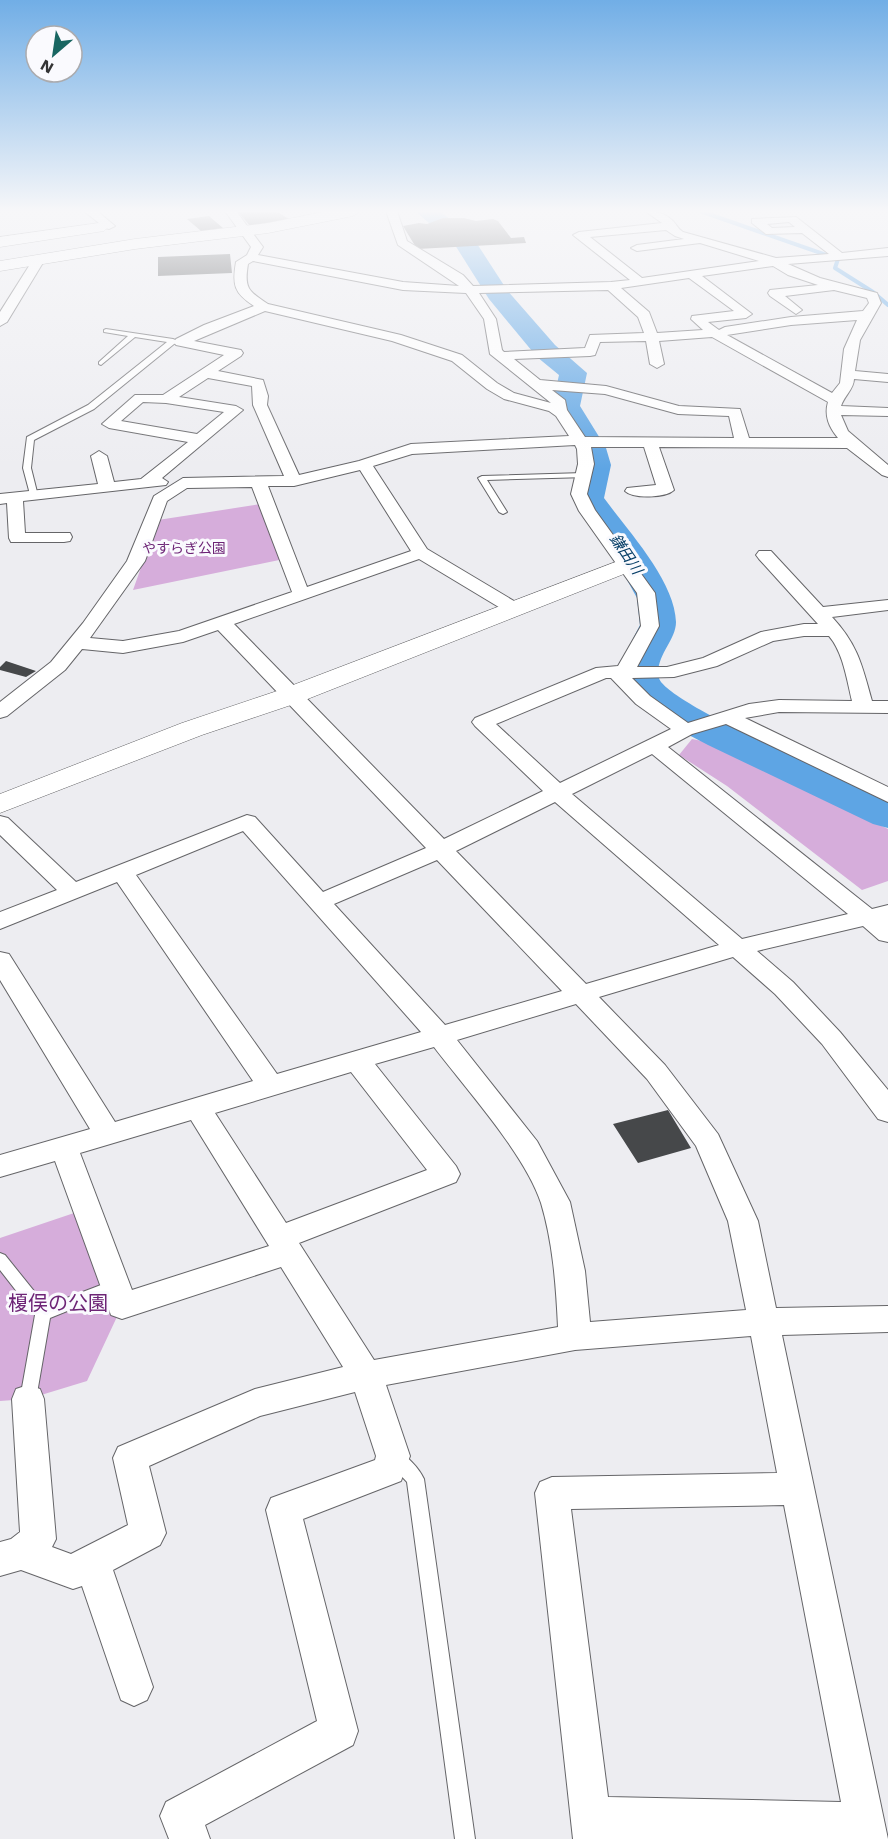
<svg xmlns="http://www.w3.org/2000/svg" width="888" height="1839" font-family="'Work Sans','Noto Sans JP',sans-serif">
<style>
.green{fill:#d6addb}
.lines{fill:none;stroke-linecap:round;stroke-linejoin:round}
.stream{stroke:#5ea5e4;stroke-width:4}
.river{fill:#5ea5e4;fill-rule:evenodd}
.building{fill:#46484a}
.lane-casing{stroke:#656568;stroke-width:2}
.street-casing{stroke:#656568;stroke-width:2}
.secondary-casing{stroke:#656568;stroke-width:1}
.lane{fill:#fff;fill-rule:evenodd}
.street{fill:#fff;fill-rule:evenodd}
.secondary{fill:#fff;fill-rule:evenodd}
.labels{text-anchor:middle;stroke-width:6;stroke-linejoin:round;paint-order:stroke}
.far-park-label{font-size:14px;fill:#6d2476;stroke:#fafafe}
.far-water-label{font-size:15px;font-style:italic;fill:#053d66;stroke:#fafafe}
.near-park-label{font-size:20px;fill:#6d2476;stroke:#fafafe}
</style>
<rect width="100%" height="100%" fill="#ededf1"/>
<!-- green -->
<path class="green" d="M261,504L284,559L133,590L158,520Z
M692,739L722,745L888,829V881L862,890L727,786L679,755Z
M80,1211L122,1306L87,1381L28,1399L0,1401V1238Z"/>
<g class="lines">
<!-- stream -->
<path class="stream" d="M700,211L838,259L835,268L873,292L888,305"/>
<!-- river -->
<path class="river" d="M415,211H439L472,236L507,290L555,345L587,373L580,406L606,448L611,465L604,498C628,531 675,581 676,622C676,641 654,657 659,678C665,703 855,784 888,799V828L873,824L708,745L662,721L634,701L621,678L623,658L640,625L637,598L616,560L572,498L581,465L576,448L552,406L559,375L537,357L489,299L455,245Z"/>
</g>
<!-- building -->
<path class="building" d="M237,211H276L289,219L260,224L261,226L251,227Z
M209,216L223,228L201,231L187,219Z
M443,218H464L476,221L493,219L498,221L511,238L524,237L526,243L417,249L403,226L419,223L427,224Z
M230,254L232,273L158,276V257Z
M6,661L36,671L26,677L0,670V667Z
M668,1110L691,1148L638,1163L613,1124Z"/>
<g class="lines">
<defs>
<path id="lane" d="M106,329L173,339L180,342L174,344L94,409L34,440L31,468L38,496L31,498L23,468L27,437L88,405L167,342L135,337L101,365L99,364V362L128,336L104,332V330Z
M584,473H587V477L487,480L507,512L503,514L499,512L478,478L482,476Z
M0,1253L5,1255L46,1306L114,1280L119,1282L122,1286L119,1290L50,1318L36,1399L34,1404L28,1406L22,1404L20,1399L35,1315L0,1270Z
M395,1450C406,1454 419,1468 424,1479L475,1839H455L407,1482L389,1463L387,1458L389,1453Z"/>
<path id="street" d="M84,211H97L115,226L109,229L105,228Z
M225,211H236L263,247L258,255L403,282L459,286L398,245L386,211H397L407,241L463,275L473,286L611,282L630,280L573,235L579,232L662,223L645,211C655,211 665,213 673,221C677,225 677,228 683,232L776,258L829,254L802,233L766,234L752,223V219L796,217L842,253L888,248V256L788,264L820,278L877,293L881,303L860,340L855,371L888,374V382L854,379C854,389 844,396 841,406L888,408V416L841,415L848,431L888,465V477L882,475L847,448L659,447L674,490C666,498 633,499 625,491L627,488L656,485L644,447H591L594,464L587,494L595,510L655,593L659,626L637,667H667L703,658L761,632L804,624H818L759,559L756,555L759,551H771L823,607L888,600V610L832,617C858,645 862,665 872,701H888V713L779,712L745,718L888,787V802L726,724L692,734L668,747L872,909L888,905V942L879,940L863,926L757,951L793,982L840,1032L888,1090V1122L878,1119L822,1044L775,994L733,957L599,997L665,1065L718,1134L758,1221L776,1308L888,1306V1332L782,1335L888,1839H573L535,1493L540,1482L552,1477L777,1473L751,1336L575,1350L386,1385L410,1456L401,1481L303,1519L358,1731L353,1745L205,1825L210,1839H169L160,1816L166,1802L317,1721L266,1510L271,1498L375,1460L376,1456L355,1392L260,1416L149,1466L166,1533L160,1545L113,1570L153,1687L147,1700L134,1706L121,1700L82,1586L73,1589L21,1570L0,1576V1542L11,1539L20,1532L12,1399L16,1389L28,1385L40,1389L44,1399L56,1539L52,1547L71,1554L128,1525L113,1458L118,1447L255,1389L343,1367L281,1267L122,1319L111,1315L55,1161L0,1177V1155L90,1129L0,980V952L9,954L115,1122L253,1081L117,882L0,929V912L57,890L0,835V816L8,818L76,882L247,815L255,817L323,892L426,848L218,630L183,642L123,653L82,649L65,670L7,716L0,718V702L51,662L83,623L127,561L154,496L183,478L284,476L253,405L252,386L208,378L179,397L236,406L243,410L162,478L168,482L166,485L23,501L25,533H70L72,537L70,541L64,542H11L9,538L7,503L0,504V494L98,484L91,456L99,451L107,456L114,482L141,479L188,442L109,428L102,424L135,395H163L224,355L176,345L174,342L176,339L204,325L254,306C234,293 232,285 236,262L247,255L251,247ZM789,222L795,227L772,228L767,224ZM666,230L675,236L684,239L637,245L631,248L637,251L700,243L759,261L642,278L590,237ZM253,261L403,290L466,293L484,319L490,354L551,403L514,393L497,383L462,355L401,335L268,304C248,291 244,288 248,264ZM773,266L788,275L818,285L770,290L768,293L770,296L796,314L802,310L785,296L834,290L867,298L869,303L863,311L791,317L725,327L719,330L708,322L746,318L752,314L702,276ZM689,278L734,311L692,316L691,319L703,330L657,333L649,312L621,288ZM608,290L638,317L644,333L590,335L585,348L504,352L502,350L496,319L479,293ZM265,311L392,341L452,361L487,389L504,399L549,411L556,416L569,436L411,444L359,461L299,475L267,405L268,396L263,380L218,371L241,356L243,353L241,350L194,341ZM857,320L844,349L840,383L832,393L727,335L791,325ZM712,337L828,402C824,416 829,427 838,438H749L740,409L679,406L606,386L540,380L514,359L590,356L595,355L600,342L646,341L650,364L657,368L664,364L659,341ZM552,390L605,394L678,414L729,416L734,438L585,437L567,410L565,400ZM143,402L166,403L224,412L197,434L121,421ZM575,445L577,449L578,464L571,494L579,511L637,593L641,626L618,666L596,668L475,718L472,722L475,726L543,791L444,839L234,624L419,559L507,612H519L522,608L519,604L427,549L373,466L412,454ZM360,470L411,551L307,587L268,486H294ZM252,487L292,592L179,631L123,641L90,638L145,561L167,501L187,488ZM804,636H829C843,652 847,680 852,701L779,700L749,704L688,723L650,696L632,678L674,677L717,666L773,641ZM606,678H611L636,704L671,729L560,783L496,724ZM652,754L848,914L742,939L572,794ZM555,802L719,945L586,984L456,851ZM243,831L421,1032L277,1074L136,875ZM437,860L562,991L445,1025L334,904ZM576,1004L647,1079L696,1146L728,1221L746,1310L590,1322L585,1271L570,1202L537,1141L457,1040ZM434,1047C466,1089 525,1154 541,1203C553,1243 556,1285 558,1327L374,1360L299,1243L456,1182L460,1174L456,1166L375,1064ZM351,1072L427,1170L286,1223L215,1113ZM191,1120L269,1246L132,1290L80,1153ZM784,1505L841,1802L608,1797L571,1509Z
M38,257L44,261L7,322L0,326V312L34,258Z"/>
<path id="secondary" d="M328,211H360L353,216L268,233L135,249L0,271V261L135,239L268,223Z
M99,223L107,228L104,231L0,247V237Z
M626,558L634,560L638,565L634,570L300,702L202,735L0,813V794L182,723L280,690Z"/>
</defs>
<!-- lane casing -->
<use href="#lane" class="lane-casing"/>
<!-- street casing -->
<use href="#street" class="street-casing"/>
<!-- secondary casing -->
<use href="#secondary" class="secondary-casing"/>
<!-- lane -->
<use href="#lane" class="lane"/>
<!-- street -->
<use href="#street" class="street"/>
<!-- secondary -->
<use href="#secondary" class="secondary"/>
</g>
<!-- sky -->
<linearGradient id="sky" x2="0" y2="1"><stop stop-color="#71aee6"/><stop offset="0.45" stop-color="#f7f7f9"/><stop offset="1" stop-color="#f7f7f9" stop-opacity="0"/></linearGradient>
<rect width="888" height="469" fill="url(#sky)"/>
<g class="labels">
<!-- far-park labels -->
<g class="far-park-label">
<text x="184" y="553">やすらぎ公園</text>
</g>
<!-- far-water labels -->
<g class="far-water-label">
<text transform="translate(626 554) rotate(56)" y="5">鎌田川</text>
</g>
<!-- near-park labels -->
<g class="near-park-label">
<text x="58" y="1310">榎俣の公園</text>
</g>
</g>
<!-- north arrow -->
<g transform="translate(54 54) rotate(209)"><circle r="28" fill="#fafafe" stroke="#ababae" stroke-width="1.5"/>
<path d="M0-4.5L10 22L0 15L-10 22Z" fill="#196662"/>
<text y="-9" font-size="16" font-weight="bold" text-anchor="middle" fill="#343435">N</text>
</g>
</svg>
